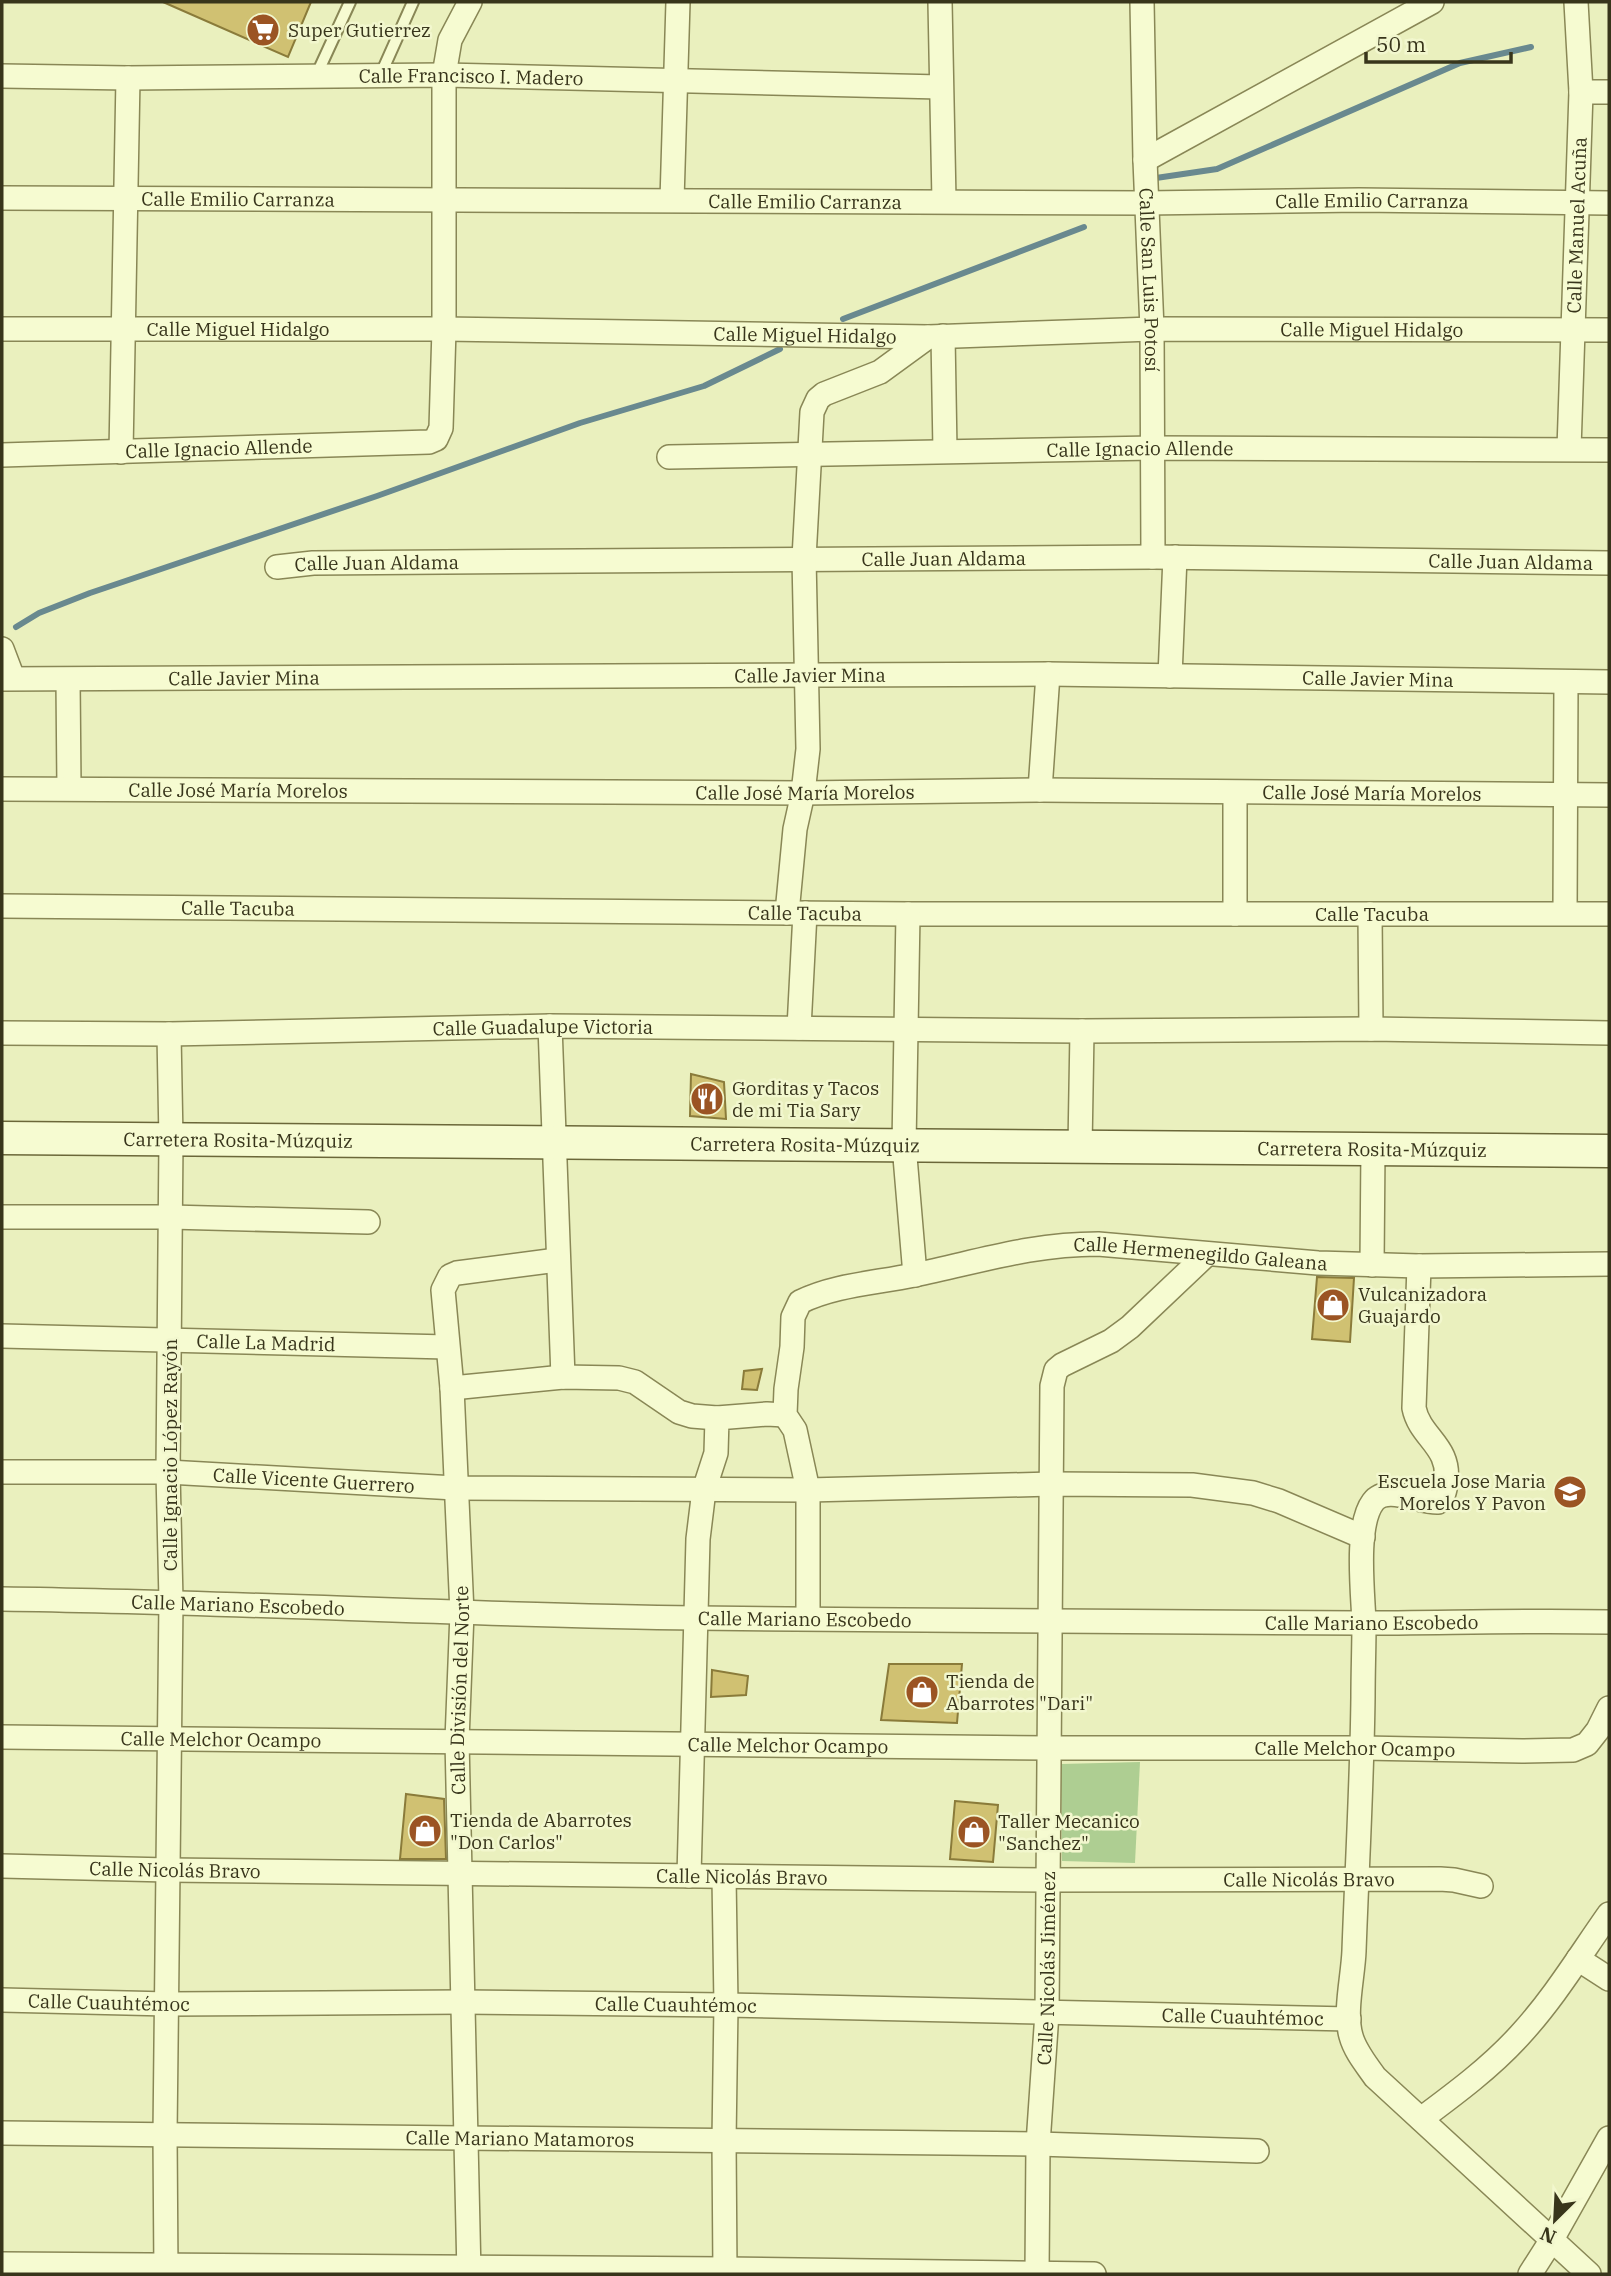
<svg xmlns="http://www.w3.org/2000/svg" width="1611" height="2276" font-family="'IBM Plex Serif',serif">
<style>
.green{fill:#aece92}
.lines{fill:none;stroke-linecap:round;stroke-linejoin:round}
.stream{stroke:#69898f;stroke-width:6}
.building{fill:#d0c172;stroke:#8a7b3a;stroke-width:2}
.service-casing{stroke:#898756;stroke-width:14}
.minor-casing{stroke:#898756;stroke-width:26}
.secondary-casing{stroke:#6b6739;stroke-width:35}
.service{stroke:#f6fbd1;stroke-width:10}
.minor{stroke:#f6fbd1;stroke-width:23}
.secondary{stroke:#f6fbd1;stroke-width:32}
.labels{text-anchor:middle;stroke-width:5;stroke-linejoin:round;paint-order:stroke}
.poi-label{font-size:19px;fill:#38351b;stroke:#f2f7ce;text-anchor:start}
.street-label{font-size:19px;fill:#38351b;stroke:#f2f7ce}
</style>
<rect width="100%" height="100%" fill="#eaf0be"/>
<!-- green -->
<path class="green" d="M1140,1762L1135,1863L1062,1861L1061,1764Z"/>
<g class="lines">
<!-- stream -->
<path class="stream" d="M1156,178L1217,169L1460,63L1531,47
M843,319L1084,227
M16,627L39,613L90,593L377,496L580,423L704,386L780,349"/>
</g>
<!-- building -->
<path class="building" d="M163,2H311L288,57Z
M691,1074L724,1082L726,1119L690,1116Z
M1317,1277L1354,1278L1350,1342L1312,1339Z
M762,1369L757,1390L742,1389L744,1371Z
M889,1664H962L957,1723L881,1720Z
M712,1670L748,1676L746,1695L711,1697Z
M406,1794L444,1799L446,1859H400Z
M955,1801L998,1805L993,1862L950,1859Z"/>
<g class="lines">
<defs>
<path id="service" d="M316,76L350,2
M380,76L413,2"/>
<g id="minor">
<path d="M940,2L944,201"/>
<path id="s1" d="M1142,2L1145,160L1152,329L1153,557"/>
<path id="s2" d="M2,76L128,78L444,75L940,87"/>
<path d="M1581,92H1609"/>
<path d="M1145,160L1432,2"/>
<path id="s3" d="M2,198L1146,203L1359,200L1609,203"/>
<path d="M672,200L678,2"/>
<path id="s4" d="M2,329H444L928,337L1152,329L1609,330"/>
<path d="M943,336L945,451"/>
<path id="s5" d="M1569,449L1581,92L1576,2"/>
<path d="M121,452L128,78"/>
<path id="s6" d="M2,455L429,442L436,439L441,428L444,329V75L450,40L470,2"/>
<path id="s7" d="M669,457L1153,448L1609,450"/>
<path id="s8" d="M277,567L313,563L1153,557L1609,563"/>
<path d="M2,649L13,678"/>
<path d="M1170,676L1175,557"/>
<path id="s9" d="M2,679L1048,674L1609,682"/>
<path d="M68,680L69,788"/>
<path id="s10" d="M2,789L803,793L1040,790L1609,795"/>
<path d="M1040,790L1048,674"/>
<path d="M1235,793V914"/>
<path id="s11" d="M2,906L908,914H1609"/>
<path d="M787,913L795,829L803,793L808,749L804,558L812,412L818,399L824,394L880,372L928,337"/>
<path d="M1565,913L1566,682"/>
<path d="M908,914L904,1145L915,1275"/>
<path d="M1370,914L1371,1029"/>
<path d="M550,1026L563,1377"/>
<path d="M799,1028L805,913"/>
<path id="s12" d="M2,1033L169,1034L550,1026L1082,1031L1371,1029L1609,1033"/>
<path d="M1080,1147L1082,1031"/>
<path d="M2,1217H170L368,1222"/>
<path d="M1372,1265L1373,1148"/>
<path d="M1419,1266L1414,1408C1420,1438 1451,1446 1446,1482C1445,1491 1444,1496 1438,1502C1419,1503 1386,1484 1373,1502C1355,1526 1363,1593 1364,1623C1364,1647 1363,1672 1363,1697C1362,1782 1357,1867 1354,1951C1353,1977 1344,2012 1351,2036C1355,2051 1366,2064 1375,2077L1589,2274"/>
<path id="s13" d="M2,1336L447,1347"/>
<path d="M452,1388L563,1377L619,1378L635,1382L679,1412L692,1416L717,1418"/>
<path id="s14" d="M2,1472H168L455,1488L808,1490L1052,1484L1192,1485L1253,1493L1279,1501L1363,1537"/>
<path id="s15" d="M2,1599C233,1602 465,1615 696,1618C917,1620 1138,1623 1359,1623C1442,1623 1526,1620 1609,1622"/>
<path id="s16" d="M808,1618V1490L795,1430L785,1415L786,1389L792,1347L793,1317L800,1302C834,1285 876,1283 914,1275C978,1262 1031,1244 1098,1244L1318,1263L1419,1266L1609,1264"/>
<path id="s17" d="M2,1737L1049,1748H1363L1522,1751L1573,1750L1587,1744L1598,1730L1609,1708"/>
<path id="s18" d="M2,1866L168,1870L1047,1880L1440,1879L1454,1880L1481,1886"/>
<path d="M689,1876L698,1539L704,1490L716,1453L717,1418L767,1414L785,1415"/>
<path d="M724,1877L726,2005L724,2141L725,2274"/>
<path d="M1578,1959L1609,1979"/>
<path id="s19" d="M2,2000L168,2004L463,2002L726,2005L1349,2019"/>
<path d="M1421,2119C1456,2093 1491,2067 1520,2035C1554,1998 1580,1955 1609,1914"/>
<path id="s20" d="M2,2133L1038,2144L1257,2151"/>
<path d="M2,2264L725,2269L1094,2274"/>
<path d="M166,2274L165,2135L171,1601L168,1472L171,1140L169,1034"/>
<path id="s21" d="M469,2274L457,1740L462,1613L452,1388L443,1290L450,1276L457,1273L557,1260"/>
<path id="s22" d="M1037,2274L1038,2144L1047,2013L1052,1386L1056,1370L1062,1365L1111,1341L1130,1327L1207,1254"/>
<path d="M1530,2274L1551,2241L1609,2138"/>
</g>
<g id="secondary">
<path id="s23" d="M2,1138L1609,1151"/>
</g>
</defs>
<!-- service casing -->
<use href="#service" class="service-casing"/>
<!-- minor casing -->
<use href="#minor" class="minor-casing"/>
<!-- secondary casing -->
<use href="#secondary" class="secondary-casing"/>
<!-- service -->
<use href="#service" class="service"/>
<!-- minor -->
<use href="#minor" class="minor"/>
<!-- secondary -->
<use href="#secondary" class="secondary"/>
</g>
<!-- icons -->
<defs>
<symbol id="supermarket-disc" viewBox="-11 -11 22 22"><circle r="9.5" fill="#9b5423" stroke="#f2f7ce"/><path d="M-6-5.5h2.5l.6 2H6L4.5 2H-2.5L-4.4-4H-6ZM-1.5 3.2a1.3 1.3 0 1 0 .1 0ZM3 3.2a1.3 1.3 0 1 0 .1 0Z" fill="#fff"/></symbol>
<symbol id="restaurant-disc" viewBox="-11 -11 22 22"><circle r="9.5" fill="#9b5423" stroke="#f2f7ce"/><path d="M-5-6h1v4h1v-4h1v4h1v-4h1v5L-1.5 .5V6h-2V.5L-5-1ZM5-6V6H3V1.5H1.5Q1.5-4 5-6Z" fill="#fff"/></symbol>
<symbol id="shop-disc" viewBox="-11 -11 22 22"><circle r="9.5" fill="#9b5423" stroke="#f2f7ce"/><path d="M-5-2.5h2.3a2.7 3.5 0 0 1 5.4 0H5L5.5 6h-11ZM-1.5-2.5h3a1.5 2.3 0 0 0-3 0Z" fill="#fff"/></symbol>
<symbol id="school-disc" viewBox="-11 -11 22 22"><circle r="9.5" fill="#9b5423" stroke="#f2f7ce"/><path d="M0-5L7-2L0 1L-7-2ZM-4 1L0 2.5L4 1V4Q0 6-4 4Z" fill="#fff"/></symbol>
</defs>
<g fill-rule="evenodd">
<use href="#supermarket-disc" x="244" y="11" width="38" height="38"/>
<use href="#restaurant-disc" x="688" y="1080" width="38" height="38"/>
<use href="#shop-disc" x="1314" y="1286" width="38" height="38"/>
<use href="#school-disc" x="1551" y="1473" width="38" height="38"/>
<use href="#shop-disc" x="903" y="1673" width="38" height="38"/>
<use href="#shop-disc" x="406" y="1812" width="38" height="38"/>
<use href="#shop-disc" x="955" y="1813" width="38" height="38"/>
</g>
<g class="labels">
<!-- poi labels -->
<g class="poi-label">
<text x="288" y="37">Super Gutierrez</text>
<text x="732" y="1095">Gorditas y Tacos<tspan x="732" dy="22">de mi Tia Sary</tspan></text>
<text x="1358" y="1301">Vulcanizadora<tspan x="1358" dy="22">Guajardo</tspan></text>
<text x="1546" y="1488" text-anchor="end">Escuela Jose Maria<tspan x="1546" dy="22">Morelos Y Pavon</tspan></text>
<text x="946" y="1688">Tienda de<tspan x="946" dy="22">Abarrotes "Dari"</tspan></text>
<text x="450" y="1827">Tienda de Abarrotes<tspan x="450" dy="22">"Don Carlos"</tspan></text>
<text x="998" y="1828">Taller Mecanico<tspan x="998" dy="22">"Sanchez"</tspan></text>
</g>
<!-- street labels -->
<g class="street-label">
<text dy="7" stroke="none"><textPath href="#s2" startOffset="469">Calle Francisco I. Madero</textPath></text>
<text dy="7" stroke="none"><textPath href="#s3" startOffset="236">Calle Emilio Carranza</textPath></text>
<text dy="7" stroke="none"><textPath href="#s3" startOffset="803">Calle Emilio Carranza</textPath></text>
<text dy="7" stroke="none"><textPath href="#s3" startOffset="1370">Calle Emilio Carranza</textPath></text>
<text dy="7" stroke="none"><textPath href="#s5" startOffset="224">Calle Manuel Acuña</textPath></text>
<text dy="7" stroke="none"><textPath href="#s1" startOffset="278">Calle San Luis Potosí</textPath></text>
<text dy="7" stroke="none"><textPath href="#s4" startOffset="236">Calle Miguel Hidalgo</textPath></text>
<text dy="7" stroke="none"><textPath href="#s4" startOffset="1370">Calle Miguel Hidalgo</textPath></text>
<text dy="7" stroke="none"><textPath href="#s4" startOffset="803">Calle Miguel Hidalgo</textPath></text>
<text dy="7" stroke="none"><textPath href="#s6" startOffset="217">Calle Ignacio Allende</textPath></text>
<text dy="7" stroke="none"><textPath href="#s7" startOffset="471">Calle Ignacio Allende</textPath></text>
<text dy="7" stroke="none"><textPath href="#s8" startOffset="667">Calle Juan Aldama</textPath></text>
<text dy="7" stroke="none"><textPath href="#s8" startOffset="1234">Calle Juan Aldama</textPath></text>
<text dy="7" stroke="none"><textPath href="#s8" startOffset="100">Calle Juan Aldama</textPath></text>
<text dy="7" stroke="none"><textPath href="#s9" startOffset="808">Calle Javier Mina</textPath></text>
<text dy="7" stroke="none"><textPath href="#s9" startOffset="1376">Calle Javier Mina</textPath></text>
<text dy="7" stroke="none"><textPath href="#s9" startOffset="242">Calle Javier Mina</textPath></text>
<text dy="7" stroke="none"><textPath href="#s10" startOffset="236">Calle José María Morelos</textPath></text>
<text dy="7" stroke="none"><textPath href="#s10" startOffset="803">Calle José María Morelos</textPath></text>
<text dy="7" stroke="none"><textPath href="#s10" startOffset="1370">Calle José María Morelos</textPath></text>
<text dy="7" stroke="none"><textPath href="#s11" startOffset="236">Calle Tacuba</textPath></text>
<text dy="7" stroke="none"><textPath href="#s11" startOffset="803">Calle Tacuba</textPath></text>
<text dy="7" stroke="none"><textPath href="#s11" startOffset="1370">Calle Tacuba</textPath></text>
<text dy="7" stroke="none"><textPath href="#s12" startOffset="541">Calle Guadalupe Victoria</textPath></text>
<text dy="7" stroke="none"><textPath href="#s23" startOffset="236">Carretera Rosita-Múzquiz</textPath></text>
<text dy="7" stroke="none"><textPath href="#s23" startOffset="803">Carretera Rosita-Múzquiz</textPath></text>
<text dy="7" stroke="none"><textPath href="#s23" startOffset="1370">Carretera Rosita-Múzquiz</textPath></text>
<text dy="7" stroke="none"><textPath href="#s16" startOffset="730">Calle Hermenegildo Galeana</textPath></text>
<text dy="7" stroke="none"><textPath href="#s13" startOffset="264">Calle La Madrid</textPath></text>
<text transform="translate(170 1455) rotate(-90)" y="7">Calle Ignacio López Rayón</text>
<text dy="7" stroke="none"><textPath href="#s14" startOffset="312">Calle Vicente Guerrero</textPath></text>
<text dy="7" stroke="none"><textPath href="#s15" startOffset="236">Calle Mariano Escobedo</textPath></text>
<text dy="7" stroke="none"><textPath href="#s15" startOffset="803">Calle Mariano Escobedo</textPath></text>
<text dy="7" stroke="none"><textPath href="#s15" startOffset="1370">Calle Mariano Escobedo</textPath></text>
<text dy="7" stroke="none"><textPath href="#s21" startOffset="584">Calle División del Norte</textPath></text>
<text dy="7" stroke="none"><textPath href="#s17" startOffset="219">Calle Melchor Ocampo</textPath></text>
<text dy="7" stroke="none"><textPath href="#s17" startOffset="786">Calle Melchor Ocampo</textPath></text>
<text dy="7" stroke="none"><textPath href="#s17" startOffset="1353">Calle Melchor Ocampo</textPath></text>
<text dy="7" stroke="none"><textPath href="#s18" startOffset="173">Calle Nicolás Bravo</textPath></text>
<text dy="7" stroke="none"><textPath href="#s18" startOffset="740">Calle Nicolás Bravo</textPath></text>
<text dy="7" stroke="none"><textPath href="#s18" startOffset="1307">Calle Nicolás Bravo</textPath></text>
<text dy="7" stroke="none"><textPath href="#s22" startOffset="306">Calle Nicolás Jiménez</textPath></text>
<text dy="7" stroke="none"><textPath href="#s19" startOffset="107">Calle Cuauhtémoc</textPath></text>
<text dy="7" stroke="none"><textPath href="#s19" startOffset="674">Calle Cuauhtémoc</textPath></text>
<text dy="7" stroke="none"><textPath href="#s19" startOffset="1241">Calle Cuauhtémoc</textPath></text>
<text dy="7" stroke="none"><textPath href="#s20" startOffset="518">Calle Mariano Matamoros</textPath></text>
</g>
</g>
<!-- border -->
<rect width="1611" height="2276" fill="none" stroke="#38351b" stroke-width="7"/>
<!-- north arrow -->
<g transform="translate(1555 2220) rotate(204)" stroke="#f2f7ce" stroke-width="5" paint-order="stroke">
<path d="M0-5L12 26L0 18L-12 26Z" fill="#38351b"/>
<text y="-10" font-size="19" font-weight="bold" text-anchor="middle" fill="#38351b">N</text>
</g>
<!-- scale -->
<path d="M1366 52v10h145v-10" fill="none" stroke="#38351b" stroke-width="3.5"/>
<text x="1376" y="52" font-size="21" fill="#38351b" stroke="#f2f7ce" stroke-width="5" paint-order="stroke">50 m</text>
</svg>
